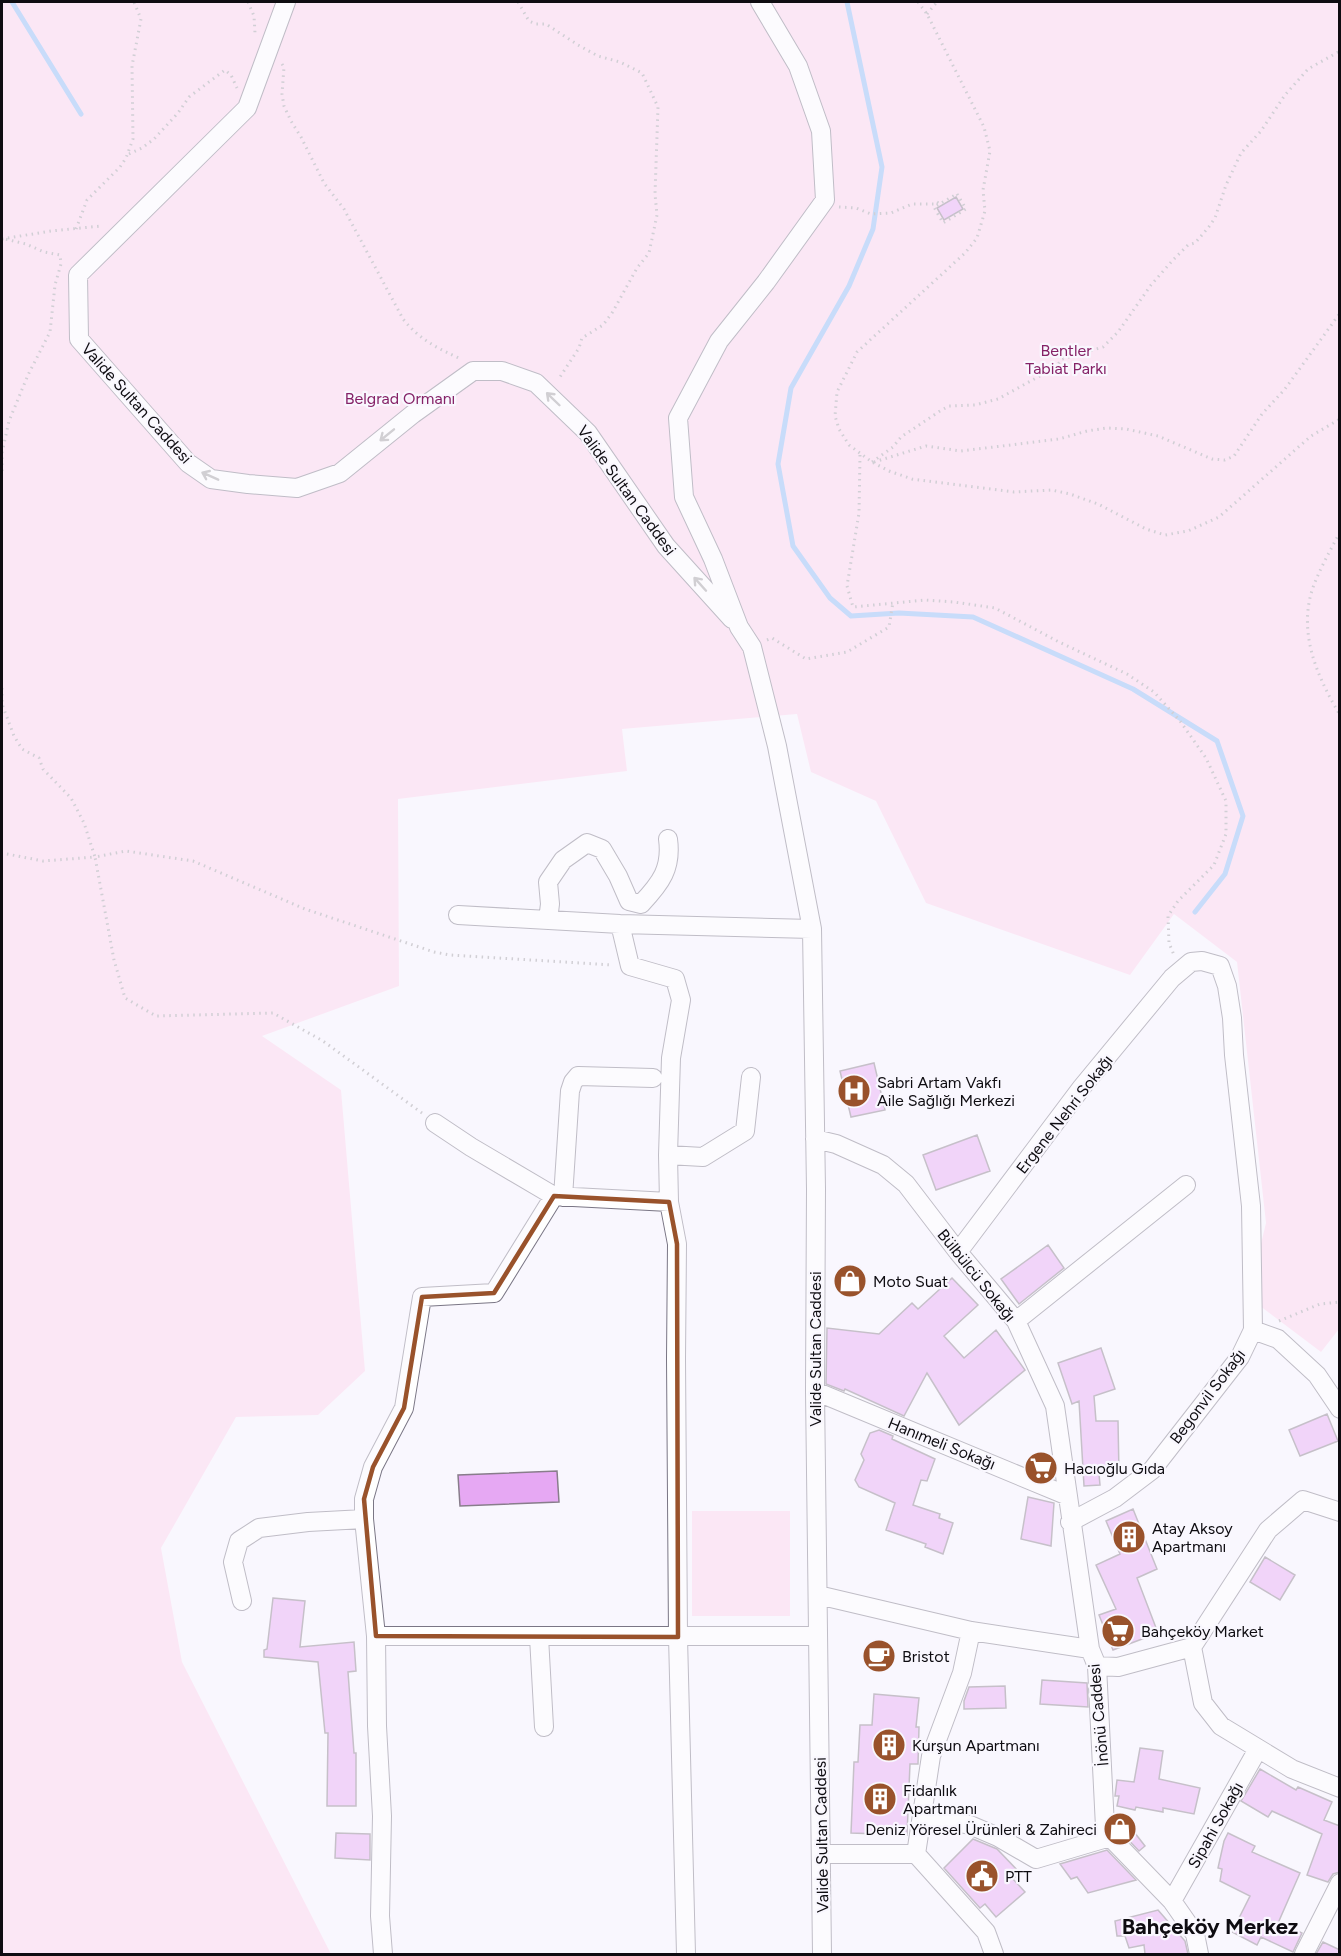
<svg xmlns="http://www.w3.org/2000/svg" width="1341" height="1956" font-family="Figtree,sans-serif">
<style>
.green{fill:#fdd3ec}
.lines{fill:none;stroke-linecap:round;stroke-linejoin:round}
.stream{stroke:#8cbaf5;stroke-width:5}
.building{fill:#e6a8f3;stroke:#887d8b;stroke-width:1.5}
.minor-casing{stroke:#7a7685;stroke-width:20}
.path{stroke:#a09ea4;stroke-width:3;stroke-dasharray:1.5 4.5;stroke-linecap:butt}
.minor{stroke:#fff;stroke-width:18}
.oneway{stroke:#9f9ea0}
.marked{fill:none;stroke:#99522b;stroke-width:4.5;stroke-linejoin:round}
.labels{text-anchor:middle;stroke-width:4.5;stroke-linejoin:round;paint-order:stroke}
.park-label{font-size:16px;fill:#852267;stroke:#f9f7fe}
.street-label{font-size:16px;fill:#0e0c11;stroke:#f9f7fe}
.poi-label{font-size:16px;fill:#0e0c11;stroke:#f9f7fe;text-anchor:start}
.district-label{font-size:22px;font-weight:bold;fill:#0e0c11;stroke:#f9f7fe}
</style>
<rect width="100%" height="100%" fill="#f9f7fe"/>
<!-- green -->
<path class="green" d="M2,2H1339V1329L1321,1352L1248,1297L1266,1223L1237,962L1174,914L1130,975L926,903L876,801L811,772L797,714L622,729L627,771L398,799L399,986L262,1036L341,1090L365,1371L318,1415L236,1417L161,1548L182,1662L331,1954H2Z
M692,1511H790V1616H692Z"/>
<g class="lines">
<!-- stream -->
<path class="stream" d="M12,2L81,114
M847,2L882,167L873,229L849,286L791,388L778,464L793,546L830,598L851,616L899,613L973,617L1133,689L1217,741L1243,816L1225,874L1195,912"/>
</g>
<!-- building -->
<path class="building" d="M956,197L963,209L944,220L937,208Z
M874,1063L885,1110L851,1117L840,1071Z
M977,1135L990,1171L936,1190L923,1155Z
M1048,1245L1064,1268L1019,1304L1001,1279Z
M952,1278L978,1305L944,1336L964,1358L996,1330L1025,1370L959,1425L927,1373L904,1416L845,1389L844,1391L826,1384L827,1328L879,1334L912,1303L918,1309Z
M1101,1348L1115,1389L1094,1396L1096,1421H1118L1119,1473L1099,1474L1100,1485L1084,1486L1079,1401L1072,1404L1058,1363Z
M1327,1414L1338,1441L1300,1456L1289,1430Z
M879,1430L893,1436L892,1439L935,1459L927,1481L921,1480L913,1505L940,1514L939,1518L953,1523L943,1554L925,1547L926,1544L886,1530L895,1503L859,1487L855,1480L864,1460L861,1454L870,1433Z
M557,1471L559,1502L460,1506L458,1475Z
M1028,1497L1054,1503L1051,1546L1021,1539Z
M1133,1509L1157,1569L1137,1578L1158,1633L1113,1650L1099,1615L1116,1609L1096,1565L1120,1554L1106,1521Z
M1265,1557L1295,1575L1280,1600L1250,1582Z
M273,1598L305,1601L300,1647L354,1642L356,1671L348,1672L354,1753H356V1806H327L328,1733H325L318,1662L264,1657V1650L267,1649Z
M1042,1680L1087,1683L1088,1707L1040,1704Z
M1005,1686L1006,1708L964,1709V1701L969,1687Z
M874,1694L919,1698L916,1727H919L918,1764H910L907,1835L851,1833L854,1762H858L860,1725H872Z
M1140,1748L1163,1751L1159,1779L1200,1788L1194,1814L1163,1808V1812L1136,1807L1135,1810L1117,1806L1119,1796H1115L1117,1780L1134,1782Z
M1260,1769L1296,1790L1298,1787L1332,1802L1324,1820L1340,1826V1872L1333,1874L1328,1882L1307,1875L1322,1834L1272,1811L1268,1817L1241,1801Z
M1124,1819L1145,1846L1139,1851L1119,1830L1117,1825Z
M336,1833L370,1834V1860L335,1858Z
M1228,1833L1255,1846L1252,1852L1300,1873L1279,1921L1302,1933L1293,1952L1261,1937L1257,1945L1232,1932L1250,1896L1220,1881L1222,1869L1218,1868L1224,1841Z
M973,1839L997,1849L1020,1873L1013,1879L1025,1892L996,1917L985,1904L980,1908L944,1868Z
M1107,1850L1136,1880L1088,1893L1077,1877L1071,1879L1060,1864Z
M1158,1910L1185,1941L1188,1954H1145L1144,1945L1129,1948L1125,1936H1117L1115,1921Z
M1323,1942L1340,1950V1954H1316Z"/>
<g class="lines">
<defs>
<path id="minor" d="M286,2L247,108L78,275L79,339L188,463L211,479L248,484L297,488L340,473L413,414L473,371H502L536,383L588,433L666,546L732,619
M760,2L798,66L821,131L825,200L766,282L719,341L678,418L684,497L713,559L739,627L752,647L777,746L812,929L816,1189L815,1391L822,1954
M458,915L620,924L812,929
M548,920L550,904L548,882L563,860L587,843L602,849L618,876L629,901L641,904C661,883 672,868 668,839
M620,924L630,966L675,979L681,1000L671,1058L668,1155L669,1202L677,1244L676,1359L678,1637L686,1954
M435,1123L471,1147L554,1196L669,1202
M815,1139L836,1144L883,1165L906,1184L958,1252L1016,1321L1055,1406L1090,1649L1097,1666L1105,1827L1110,1837L1172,1901L1195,1934L1199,1954
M668,1155L703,1157L745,1131L751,1077
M563,1197L570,1091L573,1082L578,1076L653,1078
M958,1252L1082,1087L1172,978L1191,962L1202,961L1220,966L1227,986L1232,1018L1234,1055L1251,1206L1253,1330L1240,1357L1152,1470L1115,1498L1070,1522
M1016,1321L1186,1185
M1253,1330L1278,1339L1317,1375L1340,1409
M815,1391L1068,1496
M1340,1512L1303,1500L1268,1530L1192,1647L1203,1703L1221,1726L1292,1769L1340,1788
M818,1595L971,1631L1090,1649
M242,1601L233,1562L239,1541L259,1528L308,1522L364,1519
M376,1636H818
M539,1637L544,1727
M1097,1666L1118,1667L1192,1647
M923,1816L970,1825L998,1837L1036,1859L1110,1837
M821,1854H916
M916,1854L931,1756L962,1673L971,1631
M916,1854L986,1932L994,1954
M1172,1901L1258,1749
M383,1954L380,1916L382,1816L377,1726L376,1636L364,1519V1499L373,1467L404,1408L422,1297L494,1293L554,1196
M1304,1954L1340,1883"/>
</defs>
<!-- minor casing -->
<use href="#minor" class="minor-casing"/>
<!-- path -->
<path class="path" d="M248,2L254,16L255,33
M518,2L529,21L536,24H546L578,45L598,56L620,62L642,73L658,107L655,194L657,215L649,253L637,268L612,313L603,325L582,338L579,348L558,380
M918,2L927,14L984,127L990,151L983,190L985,211L977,238L965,253L857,352L837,392L835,416L839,429L849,445L872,462L889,471L912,479L1014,492L1052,490L1070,494L1098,504L1146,529L1165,535L1188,531L1219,517L1311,436L1340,419
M927,14L937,2
M282,64L284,67L282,94L284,106L291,121L301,137L324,183L344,209L403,319C420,340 437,348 461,359
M129,154L142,148L154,139L178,113L189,97L225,70L231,75L237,88
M957,194L966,209L943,223L934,207Z
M839,207L856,208L871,214L891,213L912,204H935L937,202L940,204
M76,229L87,200L120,167L126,158L133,139L132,66L141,19L134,2
M2,239L51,231L101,226
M860,455L859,513L847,586L853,607L925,600L954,602L995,608L1059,642L1127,674L1154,692L1180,721L1206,758L1226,801V834L1214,865L1178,901L1168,916L1169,943L1174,955
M872,462L893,447L901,437L940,411L949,406L975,405L998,399L1056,367L1062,359L1103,347L1118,332L1151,285L1173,260L1188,245L1195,243L1208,228L1215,218L1226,185L1241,153L1261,131L1285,95L1308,69L1340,51
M874,462L926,446L961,451L1059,439L1087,431L1107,428L1126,429L1158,436L1212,459L1225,460L1234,456L1262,414L1285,389L1340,313
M2,471V453L9,421L28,375L50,332L55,285L61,264L60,255L44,252L26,244L5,239
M1340,532C1331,549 1322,565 1315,582C1296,629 1316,675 1340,715
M767,640L772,638L806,659L847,652L889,627L893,602
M2,688V704L14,736L22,749L39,758L43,769L71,798L84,823L95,857L43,861L2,853
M422,1113L323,1041L273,1013L156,1016L125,998L114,960L95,857L126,851L193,861L305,909L434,952L450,955L613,965
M1279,1321L1320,1304L1340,1302"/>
<!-- minor -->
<use href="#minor" class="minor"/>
</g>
<!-- one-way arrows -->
<defs><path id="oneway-shaft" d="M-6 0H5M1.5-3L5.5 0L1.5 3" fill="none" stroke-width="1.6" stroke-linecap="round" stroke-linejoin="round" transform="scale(1.5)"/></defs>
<g class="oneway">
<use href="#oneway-shaft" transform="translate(553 399) rotate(-136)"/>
<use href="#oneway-shaft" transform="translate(387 435) rotate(141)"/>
<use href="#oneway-shaft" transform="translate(210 476) rotate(-156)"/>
<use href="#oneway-shaft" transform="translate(700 584) rotate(-132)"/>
</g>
<!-- marked area -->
<path d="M0 0H1341V1956H0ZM554,1196L669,1202L677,1244L678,1637L376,1636L364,1499L373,1467L404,1408L422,1297L494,1293Z" fill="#f9f7fe" fill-opacity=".55" fill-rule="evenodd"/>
<path class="marked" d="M554,1196L669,1202L677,1244L678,1637L376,1636L364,1499L373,1467L404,1408L422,1297L494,1293Z"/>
<!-- icons -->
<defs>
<symbol id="hospital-disc" viewBox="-11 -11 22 22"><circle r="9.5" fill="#99522b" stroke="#f9f7fe"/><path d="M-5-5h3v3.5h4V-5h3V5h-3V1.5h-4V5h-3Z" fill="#fff"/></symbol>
<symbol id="shop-disc" viewBox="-11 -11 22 22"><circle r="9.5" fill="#99522b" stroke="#f9f7fe"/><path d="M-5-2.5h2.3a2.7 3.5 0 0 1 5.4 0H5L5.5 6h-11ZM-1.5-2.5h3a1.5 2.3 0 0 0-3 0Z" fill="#fff"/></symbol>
<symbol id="supermarket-disc" viewBox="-11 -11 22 22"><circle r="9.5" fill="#99522b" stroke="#f9f7fe"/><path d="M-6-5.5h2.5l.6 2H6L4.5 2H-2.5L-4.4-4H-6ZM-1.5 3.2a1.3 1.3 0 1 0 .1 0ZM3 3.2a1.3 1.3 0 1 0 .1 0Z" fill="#fff"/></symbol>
<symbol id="building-disc" viewBox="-11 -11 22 22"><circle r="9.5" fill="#99522b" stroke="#f9f7fe"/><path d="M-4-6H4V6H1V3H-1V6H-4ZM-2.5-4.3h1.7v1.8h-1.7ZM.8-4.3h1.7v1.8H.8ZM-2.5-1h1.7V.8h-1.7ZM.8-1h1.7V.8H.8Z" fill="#fff"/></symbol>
<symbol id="cafe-disc" viewBox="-11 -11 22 22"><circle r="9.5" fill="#99522b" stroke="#f9f7fe"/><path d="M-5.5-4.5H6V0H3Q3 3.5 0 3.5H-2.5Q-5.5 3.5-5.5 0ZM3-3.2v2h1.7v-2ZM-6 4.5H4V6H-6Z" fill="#fff"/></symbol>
<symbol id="civic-disc" viewBox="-11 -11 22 22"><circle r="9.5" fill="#99522b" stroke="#f9f7fe"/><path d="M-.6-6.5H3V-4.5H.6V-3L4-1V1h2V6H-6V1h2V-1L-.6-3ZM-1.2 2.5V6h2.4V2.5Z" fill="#fff"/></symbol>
</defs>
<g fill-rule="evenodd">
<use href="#hospital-disc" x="835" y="1072" width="38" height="38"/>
<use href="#shop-disc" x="831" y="1262" width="38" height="38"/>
<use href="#supermarket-disc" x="1022" y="1449" width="38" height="38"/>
<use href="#building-disc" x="1110" y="1518" width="38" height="38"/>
<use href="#supermarket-disc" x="1099" y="1612" width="38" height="38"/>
<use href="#cafe-disc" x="860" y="1637" width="38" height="38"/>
<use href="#building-disc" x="870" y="1726" width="38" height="38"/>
<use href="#building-disc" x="861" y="1780" width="38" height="38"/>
<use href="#shop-disc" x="1101" y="1810" width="38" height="38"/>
<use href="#civic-disc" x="963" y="1857" width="38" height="38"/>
</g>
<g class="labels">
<!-- park labels -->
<g class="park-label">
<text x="1066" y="356">Bentler<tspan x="1066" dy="18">Tabiat Parkı</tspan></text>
<text x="400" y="404">Belgrad Ormanı</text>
</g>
<!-- street labels -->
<g class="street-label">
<text transform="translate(137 403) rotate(48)" y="6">Valide Sultan Caddesi</text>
<text transform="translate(627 490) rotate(54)" y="6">Valide Sultan Caddesi</text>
<text transform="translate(1064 1114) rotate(-52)" y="6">Ergene Nehri Sokağı</text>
<text transform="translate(977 1275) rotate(51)" y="6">Bülbülcü Sokağı</text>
<text transform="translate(815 1349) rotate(-90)" y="6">Valide Sultan Caddesi</text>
<text transform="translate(1207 1396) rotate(-53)" y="6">Begonvil Sokağı</text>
<text transform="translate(942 1443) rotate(22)" y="6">Hanımeli Sokağı</text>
<text transform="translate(1098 1715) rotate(-95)" y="6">İnönü Caddesi</text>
<text transform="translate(1215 1825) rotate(-61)" y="6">Sipahi Sokağı</text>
<text transform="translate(821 1835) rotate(-91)" y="6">Valide Sultan Caddesi</text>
</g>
<!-- poi labels -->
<g class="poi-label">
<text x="877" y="1088">Sabri Artam Vakfı<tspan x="877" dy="18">Aile Sağlığı Merkezi</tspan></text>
<text x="873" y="1287">Moto Suat</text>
<text x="1064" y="1474">Hacıoğlu Gıda</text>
<text x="1152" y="1534">Atay Aksoy<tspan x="1152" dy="18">Apartmanı</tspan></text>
<text x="1141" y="1637">Bahçeköy Market</text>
<text x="902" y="1662">Bristot</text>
<text x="912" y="1751">Kurşun Apartmanı</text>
<text x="903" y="1796">Fidanlık<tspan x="903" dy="18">Apartmanı</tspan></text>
<text x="1097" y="1835" text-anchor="end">Deniz Yöresel Ürünleri &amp; Zahireci</text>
<text x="1005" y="1882">PTT</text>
</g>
<!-- district labels -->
<g class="district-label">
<text x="1210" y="1934">Bahçeköy Merkez</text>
</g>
</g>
<!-- border -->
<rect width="1341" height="1956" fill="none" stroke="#0e0c11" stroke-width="6"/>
</svg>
